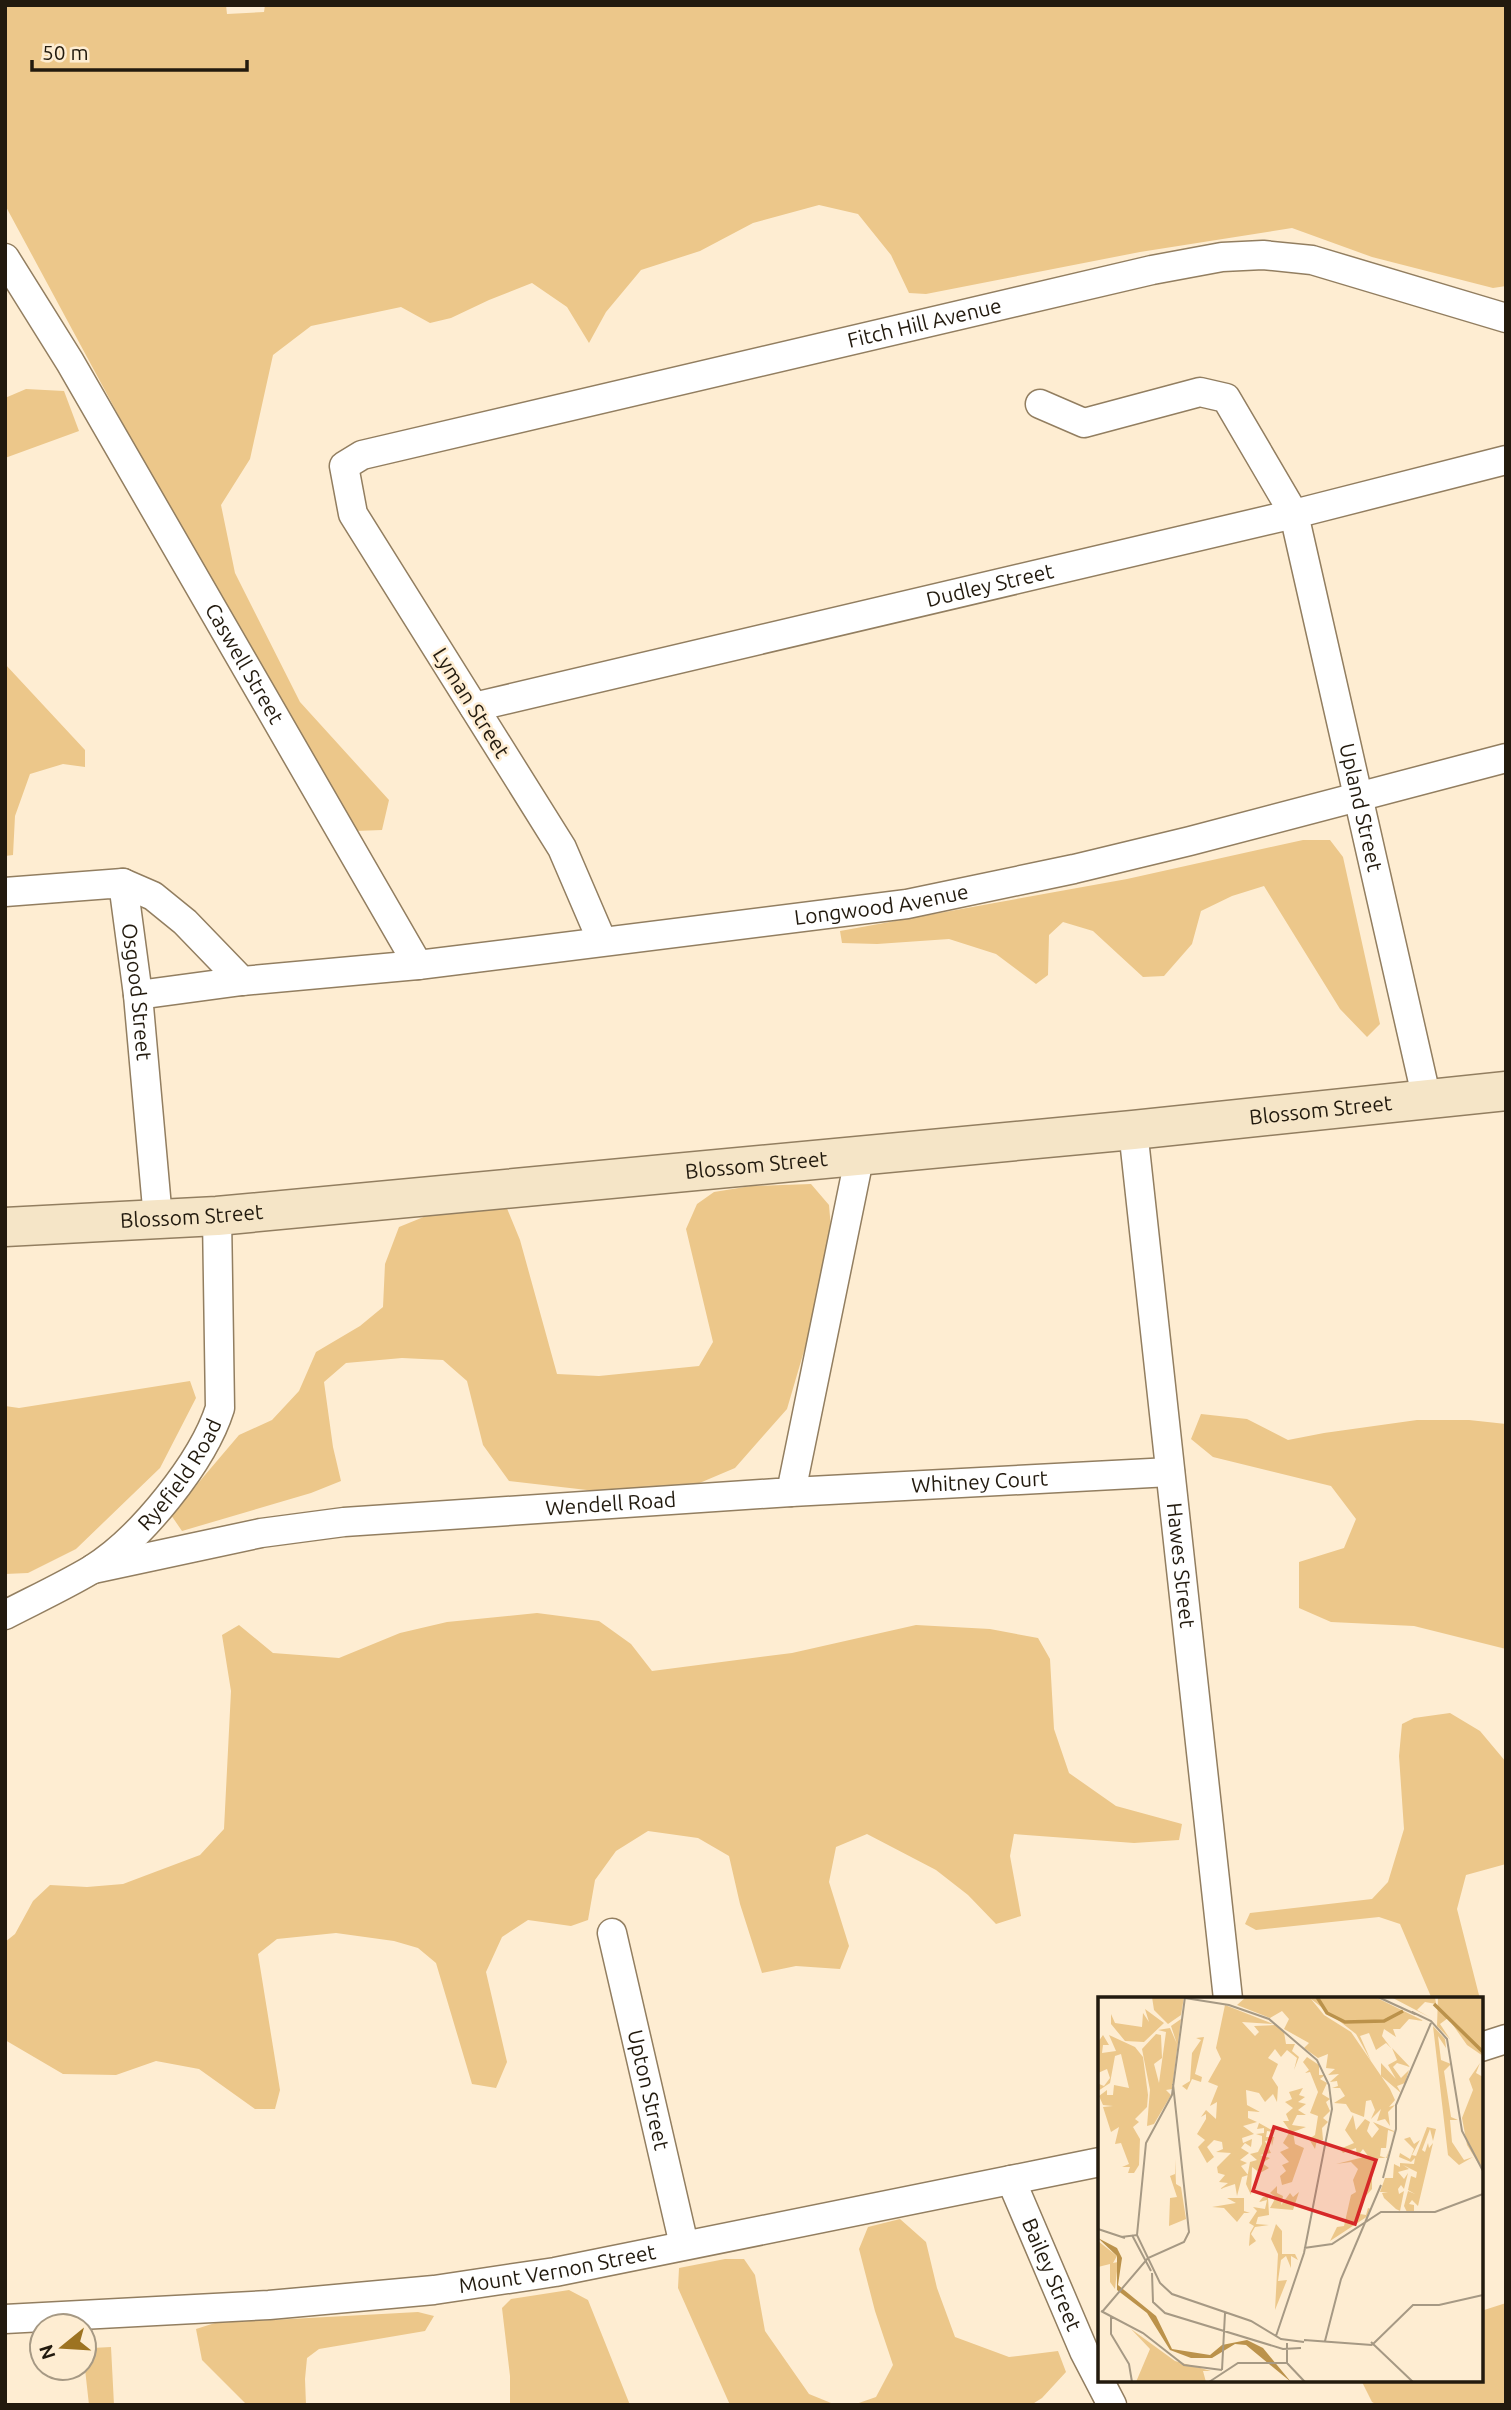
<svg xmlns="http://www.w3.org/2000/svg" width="1511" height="2410" font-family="Ubuntu,sans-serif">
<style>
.green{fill:#ecc78a}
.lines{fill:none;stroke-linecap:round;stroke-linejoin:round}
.street-casing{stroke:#927e60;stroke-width:31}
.secondary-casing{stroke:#927e60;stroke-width:41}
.street{stroke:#fff;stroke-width:28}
.secondary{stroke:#f5e5c7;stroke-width:38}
.labels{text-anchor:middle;stroke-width:5;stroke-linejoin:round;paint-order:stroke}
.street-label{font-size:21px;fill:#221a0e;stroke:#feedd2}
.inset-river{fill:none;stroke:#bb924b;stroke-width:3.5}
.inset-road{fill:none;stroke:#a69984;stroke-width:2}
.view{fill:#d62828;fill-opacity:0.15;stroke:#d62828;stroke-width:3.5}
.inset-edge{fill:none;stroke:#221a0e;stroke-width:3.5}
</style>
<rect width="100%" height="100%" fill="#feedd2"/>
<!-- green -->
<path class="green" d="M5,5H226L227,14L264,12L265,5H1506V286L1493,288L1372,257L1292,228L1140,252L926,294L909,293L891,255L858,214L819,205L753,223L700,251L641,270L606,312L589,343L567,307L532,283L489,300L451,318L430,323L401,307L311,326L273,355L250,459L221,505L235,573L300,702L389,800L382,830L355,831L163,498L5,205Z
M26,389L64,391L79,431L5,458V398Z
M5,664L85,750V767L63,764L30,774L15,816L13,855L5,856Z
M1303,840H1330L1343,857L1380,1024L1367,1037L1340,1009L1264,886L1232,896L1201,911L1192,944L1164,976L1143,977L1093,931L1063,922L1049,935L1048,975L1036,984L996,954L949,939L877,944L842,943L840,931L1127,879Z
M811,1184L829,1205L833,1252L787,1409L735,1468L683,1490H587L509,1481L483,1445L467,1381L443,1360L402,1358L346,1363L324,1382L333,1447L341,1481L311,1493L182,1531L171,1515L239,1435L272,1420L299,1391L316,1352L360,1326L383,1307L385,1264L399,1227L431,1214L506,1206L520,1240L557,1374L599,1376L699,1366L713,1342L686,1229L697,1204L714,1192L751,1186Z
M190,1381L196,1398L160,1468L76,1549L28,1573L5,1574V1406L19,1408Z
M1201,1414L1247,1419L1288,1440L1324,1433L1417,1420H1469L1506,1424V1649L1414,1626L1331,1622L1299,1608V1562L1344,1548L1356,1519L1331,1486L1213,1457L1191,1439Z
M537,1613L599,1621L631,1644L652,1671L792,1653L916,1625L990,1629L1038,1638L1050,1659L1054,1729L1069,1773L1116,1806L1182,1824L1179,1840L1134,1843L1014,1834L1010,1856L1021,1916L996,1924L968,1895L936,1870L867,1834L836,1847L829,1882L849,1946L840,1969L796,1966L762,1973L740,1904L729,1856L698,1838L648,1831L616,1851L595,1880L588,1920L571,1926L528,1920L502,1937L486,1972L507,2062L496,2088L472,2084L436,1963L418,1948L394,1941L336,1933L277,1939L258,1954L280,2090L275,2109H255L199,2069L156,2061L116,2075L63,2074L5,2040V1942L15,1934L33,1901L50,1885L87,1887L123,1884L200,1855L224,1829L231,1691L222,1635L239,1625L273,1653L339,1658L400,1633L447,1622Z
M1450,1713L1480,1731L1506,1762V1864L1466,1875L1457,1909L1480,1999H1432L1400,1924L1379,1917L1256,1930L1245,1924L1250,1913L1372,1899L1388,1882L1404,1829L1399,1756L1402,1724L1414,1718Z
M900,2219L926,2242L937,2288L955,2337L1009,2357L1058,2351L1066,2372L1042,2398L1031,2405H853L876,2397L893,2365L875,2311L859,2249L868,2227Z
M725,2259H744L755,2275L765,2331L809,2394L836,2405H730L678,2288L679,2268Z
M569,2290L588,2300L630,2405H510V2376L502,2308L511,2299Z
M1506,2303V2405H1378L1372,2402L1361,2380H1481V2311Z
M418,2312L434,2316L425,2331L319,2349L307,2358L305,2379L306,2405H247L202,2360L196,2329L215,2323Z
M111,2347L114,2405H89L84,2360L92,2348Z"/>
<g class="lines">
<defs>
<g id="street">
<path id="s1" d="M5,258L70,362L418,965"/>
<path id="s2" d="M1040,404L1084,423L1200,392L1226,398L1294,514L1427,1100"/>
<path id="s3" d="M474,707L1294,514L1506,460"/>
<path id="s4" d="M123,883L153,896L185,922L242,981L418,965L907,904L1074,869L1190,841L1506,758"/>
<path id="s5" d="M5,892L123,883L138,995L158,1219"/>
<path id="s6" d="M602,941L562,848L353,514L344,466L362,455L1152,270L1222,257L1263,255L1312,260L1506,318"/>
<path d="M138,995L242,981"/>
<path id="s7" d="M1133,1130L1228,1999"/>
<path id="s8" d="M791,1492L1170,1472"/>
<path id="s9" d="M93,1569L261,1533L344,1522L791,1492L860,1154"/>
<path id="s10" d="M5,1615C34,1600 64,1586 91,1570C140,1540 203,1462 220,1408L217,1216"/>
<path id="s11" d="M612,1933L684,2245"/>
<path d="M1481,2047L1506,2039"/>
<path id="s12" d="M1011,2180L1084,2351L1112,2405"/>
<path id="s13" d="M5,2319L269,2305L434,2290L555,2272L1100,2162"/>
</g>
<g id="secondary">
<path id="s14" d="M5,1227L217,1216L1133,1130L1506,1091"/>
</g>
</defs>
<!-- street casing -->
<use href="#street" class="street-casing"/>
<!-- secondary casing -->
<use href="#secondary" class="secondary-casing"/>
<!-- street -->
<use href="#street" class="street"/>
<!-- secondary -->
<use href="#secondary" class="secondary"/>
</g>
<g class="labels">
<!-- street labels -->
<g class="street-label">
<text dy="7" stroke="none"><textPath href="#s6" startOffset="1143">Fitch Hill Avenue</textPath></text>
<text dy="7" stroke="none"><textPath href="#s3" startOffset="530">Dudley Street</textPath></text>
<text dy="7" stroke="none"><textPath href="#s1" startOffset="471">Caswell Street</textPath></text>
<text transform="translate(471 703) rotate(58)" y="7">Lyman Street</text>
<text dy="7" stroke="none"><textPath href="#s2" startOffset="630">Upland Street</textPath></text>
<text dy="7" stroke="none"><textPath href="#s4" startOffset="800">Longwood Avenue</textPath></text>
<text dy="7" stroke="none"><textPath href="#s5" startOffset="228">Osgood Street</textPath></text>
<text dy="7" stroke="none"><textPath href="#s14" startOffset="1321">Blossom Street</textPath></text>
<text dy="7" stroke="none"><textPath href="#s14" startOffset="754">Blossom Street</textPath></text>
<text dy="7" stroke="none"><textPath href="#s14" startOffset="187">Blossom Street</textPath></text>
<text dy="7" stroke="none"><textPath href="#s10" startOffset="229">Ryefield Road</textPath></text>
<text dy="7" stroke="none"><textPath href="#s8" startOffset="189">Whitney Court</textPath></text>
<text dy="7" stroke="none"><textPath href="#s9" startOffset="523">Wendell Road</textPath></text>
<text dy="7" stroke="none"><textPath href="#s7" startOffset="438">Hawes Street</textPath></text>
<text dy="7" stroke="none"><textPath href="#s11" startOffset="161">Upton Street</textPath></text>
<text dy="7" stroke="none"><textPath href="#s13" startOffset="555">Mount Vernon Street</textPath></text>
<text dy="7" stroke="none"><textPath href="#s12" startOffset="103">Bailey Street</textPath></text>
</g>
</g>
<!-- overview -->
<g transform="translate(1098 1997)">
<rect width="385" height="385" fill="#feedd2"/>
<path d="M54,0H86L83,18L70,27L56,13ZM148,0H277L326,24L311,22L302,32H295L298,40L286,32L284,39L293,51L288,46L278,53L271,36L262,39L273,64L258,37L213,2L226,18L253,35L292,92L297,103L291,110L297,108L290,115L292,129L287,122L279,124L283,112L273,122L277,113L273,103L268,104L266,120L253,115L248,107L236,106L247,99L242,91H234L240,89L239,84L232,85L241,77L230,78L237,72L228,71L230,57L220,61L206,51L211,46L186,32L191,22L184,14L172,21L139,8ZM293,0H337L338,7L327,5L319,13L333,21ZM340,0H385V59L369,48L350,21L342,27L352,42L339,29ZM127,8L175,27L144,25L157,39L161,35L156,29L177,28L186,35L188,47H197L194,54L201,60L196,73L199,61L189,53L183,60L177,52L170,61L180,67L174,81L180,90L179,105L175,97L167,105L161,96L148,93L149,108L162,115L150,114V121L159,125L145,129L156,137L144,141L145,146L154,142L153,150L147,146L143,151L151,156L142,163L149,166L143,169L150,178L144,180L139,199L137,187L122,192L130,186L121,185L127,178L120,176L119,170L133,156L118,155L125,152L124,145L116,143L109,150L116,160L109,166L100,150L107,143L99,137L108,122V117L103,120L108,113L118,122L119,105L112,109L120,89L110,85L123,62L118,51ZM47,12L66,26L46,45L27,44L13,27V17L17,26L44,30L45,16L51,25ZM83,22L74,92L68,93L73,98L56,127L49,129L52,93L44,52L58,37L63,38L64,61L56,67L61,86L68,35L60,33L72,31L79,47L73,29ZM335,29L347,42L348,51L340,39L343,63L353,67L346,74L353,120L360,123H352L354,145L366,163L375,160L361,168L350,158ZM5,38L11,48H5L4,56L18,54L11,38L37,50L45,60L50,98L49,110L37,122L41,125L35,130L42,142L41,168L36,176H30L32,170H24L31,167L23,146L17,147L21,130L13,135L5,110L15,109L5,108L1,99L9,93V98H15L16,88L31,91L23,57L17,59L12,86L0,94L1,87L6,89L12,81L9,72L0,76V45ZM106,40L97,77L104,80L103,85L94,82L89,93L84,89L92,84L94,56L103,43L98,41ZM294,51L312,70L299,66L295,70L303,81L311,73L307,86L299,89L303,96L283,79V66L298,82L290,68L299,63ZM209,60L221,68V78H227L222,82L229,86L224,97L232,102L228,105L232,114L225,121L230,125L224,131L225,143H219L217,152L211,142L217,138L220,119L212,116L220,95L212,75L207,76L211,73L205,65ZM382,66L378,76L385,80V174L369,148L364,121L375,93L371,82ZM205,91L201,98L207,100L200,105L208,107L200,113L208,118H199L194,128L208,130L195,135L197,147L206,151L194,185L184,188L182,179L188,174L184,168L191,165L182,155L191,151L185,146L192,134L185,124H191L188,117L195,111L187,105L194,102L191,95ZM255,118L258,133L267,122L272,125L269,134L274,141L281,132L275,125L296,134L293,145L296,135L290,133L288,151H283L282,159L288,161L292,151L289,161H281L274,173V192L266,201L262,217L268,218L270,211L273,212L270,219L232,244L239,230L246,229L253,198L258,195L255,183L260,172L253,165L238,167L270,159L265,152L259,160L258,151L245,156L242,152L256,146L247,133ZM161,126L177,135L169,134L168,140H176L174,149L173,143L167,144L173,156L162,158L172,161L164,166L171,171L162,176L154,170L153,198L148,187L152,165L159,163L152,157L160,155L164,147V139L158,137L166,136V131L159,132ZM329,130L338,132L335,144L332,132L324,153L327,155L330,146L331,151L335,146L320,209L314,203L311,207L316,208V215H309L306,209L310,194L317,197L310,193L313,179L318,181L319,175L305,168L311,172L300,175L306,182L310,176L306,192L303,188L300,192L301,197L306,194L302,214L298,212L286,201L284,196L290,195H282L287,181H295L296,167L302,170V166L316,167L317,161L313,165L301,160L302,156L312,162L316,152L306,142L312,140L316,147L322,143L314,158L318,159ZM77,162L78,187L83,190L88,222L71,229L72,201L79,200L72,179L77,177ZM179,189V196L185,199L183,208L192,196L195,200L201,195L195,213L172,211L178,200L172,196ZM165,200H170L171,218L160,220L158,227L171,228L157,230L153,237L158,244L151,249L152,236L156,229L151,226L159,214L155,210L167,212L169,203L161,205ZM129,201H146V214L152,216H146L139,225L126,211L114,210L138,206ZM178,227L184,234V257H197L200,263L193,259V271L188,259L183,263L180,284L189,283L177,313L180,257L173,242ZM0,244L19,259L15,266L20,265L17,292L12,285V267L0,270ZM33,332L77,364L113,374H105L108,385H38L52,352Z" fill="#ecc78a"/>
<path d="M0,241L19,251L24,261L20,288L58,319L74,352L112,358L124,348L149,343L165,351L193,385L148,348L137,347L114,361H93L72,353L49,316L19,293V259Z" fill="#bb924b"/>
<path class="inset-river" d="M219,0L229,16L247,25L286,24L305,14M336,7L385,55"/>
<path class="inset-road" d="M280,0L317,17M87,1L131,8L171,22L219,63L231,88L234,112L206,256L178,339M314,15L333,24L349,42L364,134L385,174M285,181L298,132V108L333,26M0,232L27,241M34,238L53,274M39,238L48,146L74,98L87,0M23,240L39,238L62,286L74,297L153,324L183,342L206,345M206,251L234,247L283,215H337L385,197M54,276L55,305L67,316L185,352L203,351M3,314L45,336L86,368L124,373M4,315L50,261L86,245L91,235L75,87M13,319V337L31,367L34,385M206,343L274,348M227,344L243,282L283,188M273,345L315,385M189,346V366L207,385M274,348L315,308H341L385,298M124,373L127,316M111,385L140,366H189"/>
<path class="view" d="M176,130L278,163L257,227L155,194Z"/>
<rect width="385" height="385" class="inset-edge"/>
</g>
<!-- border -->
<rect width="1511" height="2410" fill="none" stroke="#221a0e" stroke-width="14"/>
<!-- north arrow -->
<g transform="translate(63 2347) rotate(252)"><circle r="33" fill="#feedd2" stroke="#a69984" stroke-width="2"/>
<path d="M0-5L12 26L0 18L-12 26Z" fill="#9d7321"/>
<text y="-10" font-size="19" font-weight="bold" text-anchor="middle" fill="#221a0e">N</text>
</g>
<!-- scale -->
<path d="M32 60v10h215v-10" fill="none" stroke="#221a0e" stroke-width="3.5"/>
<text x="42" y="60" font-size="21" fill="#221a0e" stroke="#feedd2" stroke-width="5" paint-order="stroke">50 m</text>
</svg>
